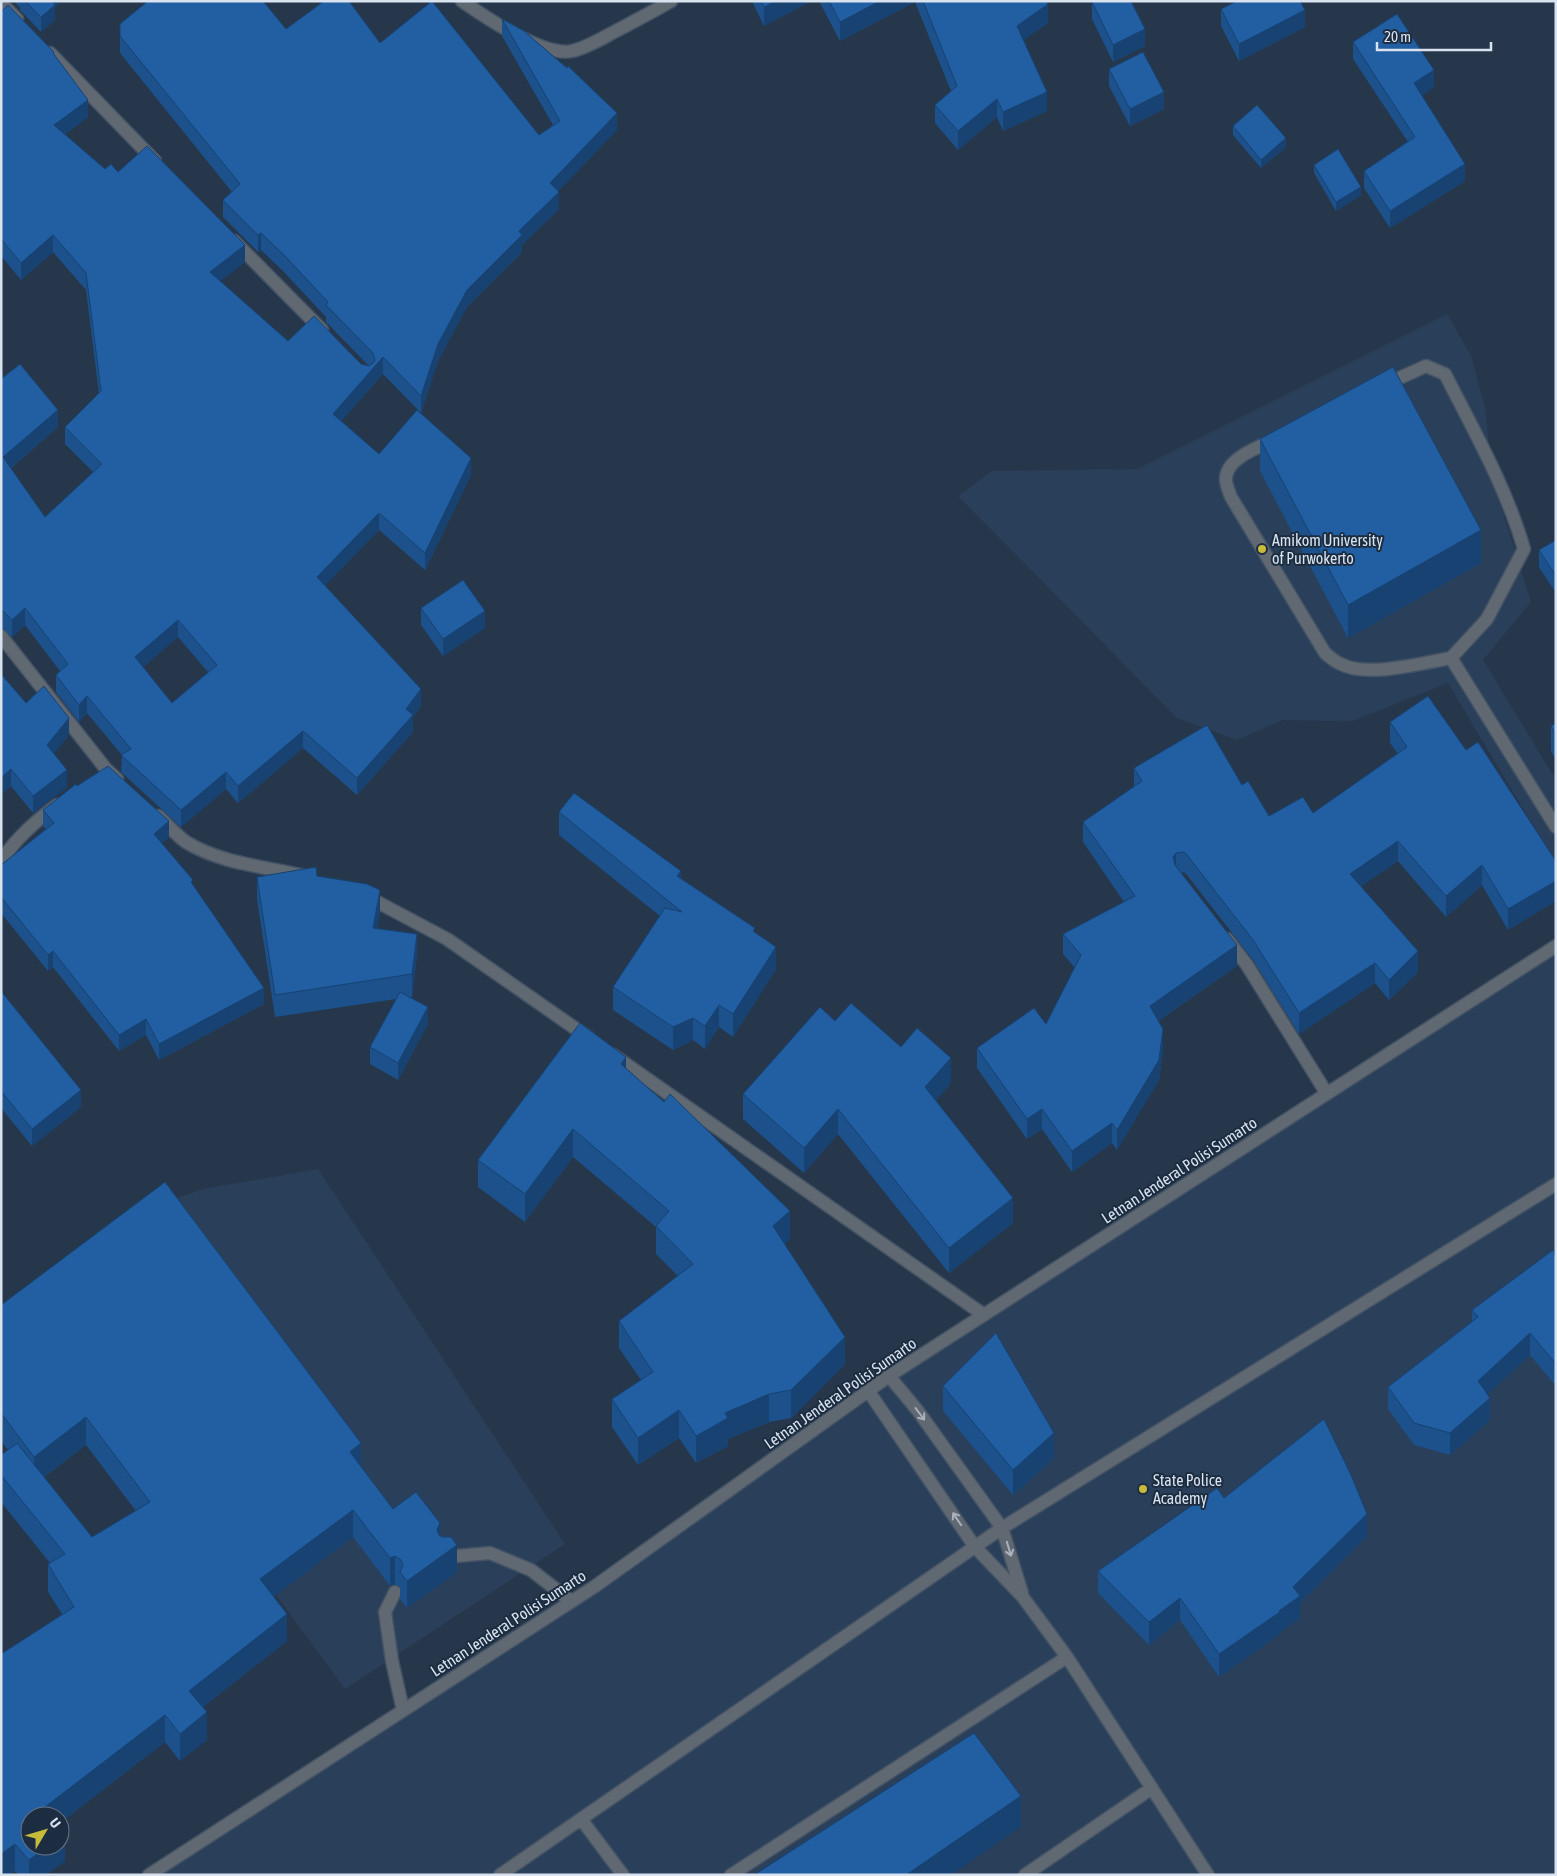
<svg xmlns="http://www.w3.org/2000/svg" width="1557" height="1876" font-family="'Asap Condensed',sans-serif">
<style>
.built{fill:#2a3f59}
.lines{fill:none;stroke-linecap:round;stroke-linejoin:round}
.minor-casing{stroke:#435365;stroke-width:15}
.minor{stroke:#606872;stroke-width:12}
.wall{fill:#1c518b;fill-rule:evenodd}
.shaded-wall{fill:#174271}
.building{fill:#215ea2;stroke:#174271;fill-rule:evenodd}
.oneway{stroke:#a9b2be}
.poi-dot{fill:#c7bb3c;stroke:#1d2d41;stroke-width:2}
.labels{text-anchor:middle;stroke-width:4;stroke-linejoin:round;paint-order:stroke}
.poi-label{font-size:16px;fill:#d9e3f0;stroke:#1d2d41;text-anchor:start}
.street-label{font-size:16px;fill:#d9e3f0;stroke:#1d2d41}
</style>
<rect width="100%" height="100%" fill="#27374b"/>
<!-- built -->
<path class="built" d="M1447,314L1471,356L1485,407L1492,478L1531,602L1483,660L1556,780V864L1448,683L1353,721L1283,720L1237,740L1177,718L958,496L992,471L1137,469Z
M1556,945V1875H149L515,1638L869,1392Z
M318,1169L565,1544L345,1689L98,1352L127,1216L203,1189Z"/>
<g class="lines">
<defs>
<path id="minor" d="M462,1C485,17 544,57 572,51C586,48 601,39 614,32C633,22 652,12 671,1
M1,3L17,19
M50,53L155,161
M234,241L322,330
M1384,385L1426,366L1445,374C1474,431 1506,487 1524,549L1487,619L1451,658
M1274,440C1259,447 1227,458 1226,478C1225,483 1229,491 1231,497L1325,653C1330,657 1335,662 1341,664C1366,678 1423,663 1451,658L1556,827
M1,636L106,769L117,779
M158,816C167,824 176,835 186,842C222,864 264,866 304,876
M1,861C16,838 36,821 57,805
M366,896L447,939L589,1038
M1227,939L1247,965L1327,1094
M613,1055L984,1315
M889,1376L918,1411L1002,1528L1022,1593
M869,1392L975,1547L1022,1596L1067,1657L1208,1875
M445,1557L490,1553L531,1570L571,1601
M395,1592L385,1612L392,1661L403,1710
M581,1819L623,1875
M149,1875L594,1587L889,1376L1556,946
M500,1875L1002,1528L1556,1184
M731,1875L1067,1657
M1025,1875L1152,1788"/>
</defs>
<!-- minor casing -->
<use href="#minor" class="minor-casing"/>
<!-- minor -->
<use href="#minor" class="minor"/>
</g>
<!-- wall -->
<path class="wall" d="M14,1H61L55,7V20L41,32L20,10V8Z
M752,1H811L764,26Z
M819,1H1046L1048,23L1023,40L1047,111L1003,131L997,117L958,150L935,123V105L951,91L915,2L840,41Z
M1092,2L1145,46L1113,62L1092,19Z
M1221,9L1305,27L1239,61L1221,26Z
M1,12L54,55L88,117L64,135L105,169L118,172L245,262L220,281L288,341L369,366L326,322V317L284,272L261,250L258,252L223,217V200L232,192L120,53V24L286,29L380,43L539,135L553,125L502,36V19L617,130L558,191L559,209L522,245V252L467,307L438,361L421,413L383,374L341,421L379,454L471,475L425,570L379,530L325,585L421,706L413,717V732L357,795L303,748L238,803L226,789L181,827L121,772L122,755L87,713L79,722L56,692V675L60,671L25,625L12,637L4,629L1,628V379L58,427L11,468L45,517L93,472L65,444V427L99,393L86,290L53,252L21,280L2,257H1ZM178,637L208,672L172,703L143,667Z
M1353,42L1434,87L1422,95L1465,181L1390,228L1364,188V171L1408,142L1353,59Z
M1109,69L1164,109L1130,126L1109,86Z
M1233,126L1286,147L1261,168L1233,135Z
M1314,165L1361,195L1336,211L1314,173Z
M1260,439L1481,563L1348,638L1260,471Z
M1556,540V593L1539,567V550Z
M421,608L485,628L443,656L421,625Z
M1,674L26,703L69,735L54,753L67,787L33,813L11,786L1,795Z
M1390,722L1466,750L1556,861V901L1508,930L1482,885L1446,917L1398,861L1361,886L1418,972L1389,1000L1375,983L1299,1034L1253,960L1187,875L1184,872L1181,873L1237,966L1158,1021L1163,1049L1159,1080L1117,1150L1112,1143L1072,1172L1042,1129L1027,1139L977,1068V1048L1046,1024L1075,968L1063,954V934L1124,902L1083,842V822L1134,787V768L1242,785L1269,816L1313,813L1398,754L1390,743Z
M1556,723V760L1551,751V726Z
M77,786L169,837L162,843L193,886L264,1004L159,1060L146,1035L119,1051L53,967L48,971L1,913V865L46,829L43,826V810Z
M559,812L681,879L755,933L776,969L733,1037L719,1027L705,1049L693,1040L673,1050L613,1010V987L660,916L559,835Z
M317,876L380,913L377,929L417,956L412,997H410L428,1024L398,1080L370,1064V1047L396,999L275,1017L257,899V877Z
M1,991L81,1107L32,1146L1,1108Z
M835,1021L901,1047L951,1083L936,1100L1013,1223L949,1273L838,1134L804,1173L743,1119V1094Z
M626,1069L790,1239L784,1244L845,1364L791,1418L769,1422L728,1439V1446L696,1463L679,1438L638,1465L612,1427V1399L641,1380L619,1348V1321L678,1276L656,1254V1227L573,1157L525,1222L478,1187V1160Z
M1556,1257V1386L1530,1355L1487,1394L1490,1420L1450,1455L1414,1445L1388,1409V1387L1472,1322V1310Z
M1,1305L361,1467L393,1509L440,1535L457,1572L407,1608L400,1599V1587L395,1584L390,1586L353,1537L273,1597L287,1641L203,1707L207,1740L180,1761L165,1742L60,1823V1816H30L65,1861L46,1875H18L15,1871L1,1875L62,1614L48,1592V1564L50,1563L1,1502V1455L8,1450L1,1441ZM86,1445L136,1511L92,1537L44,1477Z
M943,1386L1054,1458L1013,1495L943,1411Z
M1224,1498L1367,1536L1300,1603V1618L1280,1632V1634L1219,1677L1180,1620L1149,1645L1098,1593V1571Z"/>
<!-- shaded-wall -->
<path class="shaded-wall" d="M49,1H61L55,7V20L41,32V17Z
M776,1H811L764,26V7Z
M880,1L915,2L840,41V22Z
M1048,4V23L1017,45V26Z
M1305,10V27L1239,61V44Z
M1145,29V46L1113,62V45Z
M1434,70V87L1414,100V83Z
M1047,92V111L1003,131V112Z
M1164,92V109L1130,126V109Z
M997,99V117L958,150V131Z
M88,100V117L54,142V125Z
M617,113V130L550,200V183Z
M1286,138V147L1261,168V160Z
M1465,164V181L1390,228V211Z
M1361,187V195L1336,211V202Z
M559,192V209L522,245V252L467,307L438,361L421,413V396L438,344L467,290L519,231Z
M261,233V250L258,252V235Z
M53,235V252L21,280V263Z
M1,240H2L1,257Z
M245,245V262L210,289V272Z
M383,357V374L333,431V414Z
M58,410V427L3,474V457Z
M471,458V475L425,570V553Z
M379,513V530L317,594V577Z
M1481,530V563L1348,638V605Z
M25,608V625L12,637V620Z
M485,611V628L443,656V639Z
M178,620V637L135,674V657Z
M421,689V706L413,717V732L357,795V778Z
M87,696V713L79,722V705Z
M69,718V735L47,762V745Z
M303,731V748L238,803V786Z
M11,769V786L1,795V778Z
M67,770V787L33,813V796Z
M226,772V789L181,827V810Z
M169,821V837L154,850V834Z
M1398,841V861L1350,894V874Z
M1176,853V873L1173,857Z
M1482,865V885L1446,917V896Z
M681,871V893L677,876Z
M1556,881V901L1508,930V909Z
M380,890V913L373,951V928Z
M417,934V956L412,997V974Z
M1237,945V966L1150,1026V1006Z
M776,947V969L733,1037V1014Z
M53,951V967L48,971V955Z
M1418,951V972L1389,1000V980Z
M1375,963V983L1299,1034V1013Z
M264,988V1004L159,1060V1044Z
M719,1005V1027L705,1049V1026Z
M428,1007V1024L398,1080V1063Z
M693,1018V1040L673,1050V1027Z
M146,1019V1035L119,1051V1035Z
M1163,1029V1049L1159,1080L1117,1150V1130Z
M626,1057V1085L621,1064Z
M951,1058V1083L925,1112V1087Z
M81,1090V1107L32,1146V1129Z
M838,1109V1134L804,1173V1148Z
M1042,1109V1129L1027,1139V1119Z
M1112,1123V1143L1072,1172V1151Z
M573,1129V1157L525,1222V1194Z
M1013,1198V1223L949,1273V1248Z
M790,1211V1239L773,1254V1226Z
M1530,1333V1355L1478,1403V1381Z
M845,1337V1364L791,1418V1390Z
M769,1394V1422L728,1439V1446L696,1463V1436L725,1413Z
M1490,1398V1420L1450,1455V1433Z
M679,1410V1438L638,1465V1438Z
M86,1417V1445L34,1484V1457Z
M1054,1433V1458L1013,1495V1470Z
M361,1443V1470L350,1452Z
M353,1510V1537L260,1607V1579Z
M1367,1514V1536L1300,1603V1618L1280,1632V1634L1219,1677V1654L1279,1611L1293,1587Z
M440,1523V1551L437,1530Z
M457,1545V1572L407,1608V1581Z
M395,1556V1584L390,1586V1558Z
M1180,1598V1620L1149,1645V1622Z
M287,1614V1641L189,1718V1691Z
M207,1712V1740L180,1761V1734Z
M165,1715V1742L60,1823V1816H45V1807Z
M1021,1796V1827L951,1875H906Z
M65,1833V1861L46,1875H29V1860L48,1846H60V1837Z
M15,1844V1871L10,1875H1V1854Z"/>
<!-- building -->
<path class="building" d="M25,1H52L55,5L41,17Z
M148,1H263L286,29L324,1H349L380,43L432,1L539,135L560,121L502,19L524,31L567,68L568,66L617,113L550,183L559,192L519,231L522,235L467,290L438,344L421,396L383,357L333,414L379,454L417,410L471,458L425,553L379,513L317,577L421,689L406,709L413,715L357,778L303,731L238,786L226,772L181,810L121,755L131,749L87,696L79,705L56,675L68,664L25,608L12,620L4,612L1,611V379L20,364L58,410L3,457L45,517L102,464L65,427L101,391L86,273L53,235L21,263L2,240H1V12L8,5L54,52L53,53L88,100L54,125L105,169L111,164L118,172L147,146L245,245L210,272L288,341L314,316L361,364L369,366L373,363L375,360L373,353L326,305L328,302L284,255L261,233L258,235L223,200L240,184L120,36V24ZM178,620L217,665L172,703L135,657Z
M761,1H776L764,7Z
M829,1H880L840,22Z
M923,1H1046L1048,4L1017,26L1047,92L1003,112L997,99L958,131L935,105L957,86Z
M1094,1H1131L1145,29L1113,45L1092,2Z
M1237,1H1300L1305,10L1239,44L1221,9Z
M1397,14L1434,70L1414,83L1465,164L1390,211L1364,171L1415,137L1353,42Z
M1143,52L1164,92L1130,109L1109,69Z
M1257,105L1286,138L1261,160L1233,126Z
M1338,149L1361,187L1336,202L1314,165Z
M1393,367L1481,530L1348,605L1260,439Z
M1556,540V576L1539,550Z
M463,580L485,611L443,639L421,608Z
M1,674L26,703L44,686L69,718L47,745L67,770L33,796L11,769L1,778Z
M1428,696L1466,750L1478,742L1556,861V881L1508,909L1482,865L1446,896L1398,841L1350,874L1418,951L1389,980L1375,963L1299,1013L1253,940L1187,855L1184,852L1176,853L1173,857L1175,865L1237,945L1150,1006L1163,1029L1159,1060L1117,1130L1112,1123L1072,1151L1042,1109L1027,1119L977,1048L1034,1008L1046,1024L1081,955L1063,934L1135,896L1083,822L1142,781L1134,768L1207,725L1242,785L1248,781L1269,816L1303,797L1313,813L1407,747L1390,722Z
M1556,723V735L1551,726Z
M108,766L169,821L154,834L193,880L191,882L264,988L159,1044L146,1019L119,1035L53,951L48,955L1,897V865L54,823L43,810L76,784L77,786Z
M574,793L681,871L677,876L755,928L753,931L776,947L733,1014L719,1005L705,1026L693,1018L673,1027L613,987L665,908L682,912L559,812Z
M316,867L317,876L367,884L380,890L373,928L417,934L412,974L275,995L257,877Z
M1,991L81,1090L32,1129L1,1091Z
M400,992L428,1007L398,1063L370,1047Z
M851,1003L901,1047L917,1028L951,1058L925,1087L1013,1198L949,1248L838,1109L804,1148L743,1094L820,1007L835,1021Z
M580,1023L626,1057L621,1064L664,1102L670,1094L790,1211L773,1226L845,1337L791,1390L769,1394L725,1413L728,1418L696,1436L679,1410L638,1438L612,1399L653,1372L619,1321L693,1264L656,1226L669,1211L573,1129L525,1194L478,1160Z
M165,1182L361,1443L350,1452L393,1509L416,1492L440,1523L437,1530L439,1535L442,1537H451L457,1545L407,1581L400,1572L403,1565L401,1560L395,1556L390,1558L353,1510L260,1579L287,1614L189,1691L207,1712L180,1734L165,1715L45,1807L52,1816H30V1846H48L29,1860L15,1844L1,1854V1654L74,1607L48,1564L65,1554L1,1475V1455L17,1443L92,1537L150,1502L86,1417L34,1457L1,1413V1305Z
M1553,1250L1556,1257V1364L1530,1333L1478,1381L1490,1398L1450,1433L1414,1423L1388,1387L1478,1317L1472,1310Z
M996,1333L1054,1433L1013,1470L943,1386Z
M1324,1419L1351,1475L1367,1514L1293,1587L1300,1596L1279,1611L1280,1612L1219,1654L1180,1598L1149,1622L1098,1571L1217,1488L1224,1498Z
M974,1733L1021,1796L906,1875H754Z
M60,1826L65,1833L60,1837Z"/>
<!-- one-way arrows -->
<defs><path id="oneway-shaft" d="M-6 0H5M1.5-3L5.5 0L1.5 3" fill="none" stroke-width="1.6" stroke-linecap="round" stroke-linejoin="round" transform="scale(1.25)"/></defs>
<g class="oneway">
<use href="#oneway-shaft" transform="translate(920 1414) rotate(53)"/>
<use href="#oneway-shaft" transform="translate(957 1519) rotate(-124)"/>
<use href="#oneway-shaft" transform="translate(1009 1549) rotate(73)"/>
</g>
<!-- markers -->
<g class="poi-dot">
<circle cx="1262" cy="549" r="5"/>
<circle cx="1143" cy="1489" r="5"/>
</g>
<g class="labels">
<!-- poi labels -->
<g class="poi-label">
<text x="1272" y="546">Amikom University<tspan x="1272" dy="18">of Purwokerto</tspan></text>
<text x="1153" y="1486">State Police<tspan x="1153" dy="18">Academy</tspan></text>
</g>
<!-- street labels -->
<g class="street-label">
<text transform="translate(1179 1170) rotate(-33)" y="6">Letnan Jenderal Polisi Sumarto</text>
<text transform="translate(840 1393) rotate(-35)" y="6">Letnan Jenderal Polisi Sumarto</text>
<text transform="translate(508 1623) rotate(-33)" y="6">Letnan Jenderal Polisi Sumarto</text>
</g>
</g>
<!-- border -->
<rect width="1557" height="1876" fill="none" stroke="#d9e3f0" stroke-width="5"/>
<!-- north arrow -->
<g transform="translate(45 1831) rotate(52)"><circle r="24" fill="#1d2d41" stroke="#687687"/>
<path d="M0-4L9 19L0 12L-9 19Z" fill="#c7bb3c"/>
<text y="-8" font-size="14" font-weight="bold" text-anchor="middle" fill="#d9e3f0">U</text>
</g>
<!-- scale -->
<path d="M1377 42v8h114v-8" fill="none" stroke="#d9e3f0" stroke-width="2.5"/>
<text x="1384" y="42" font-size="15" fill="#d9e3f0" stroke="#1d2d41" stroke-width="4" paint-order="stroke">20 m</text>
</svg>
